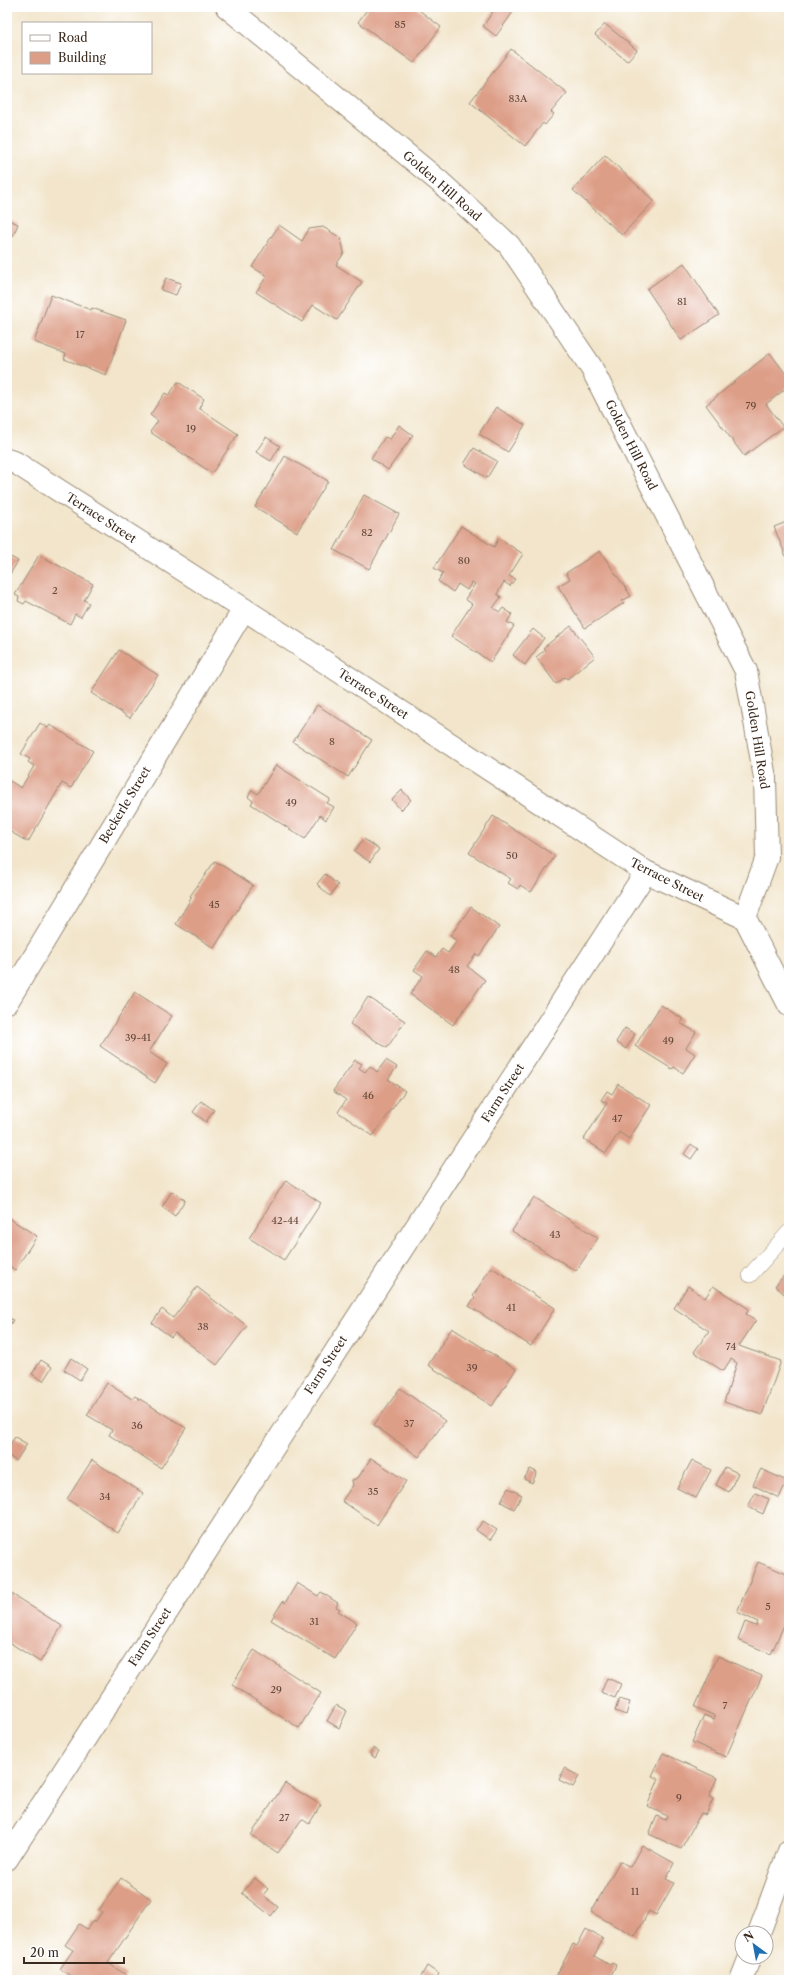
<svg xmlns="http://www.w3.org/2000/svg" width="796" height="1987" font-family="'Libre Caslon Text',serif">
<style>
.building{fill:#dd9e87}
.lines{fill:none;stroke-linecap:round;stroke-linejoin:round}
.lane-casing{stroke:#968874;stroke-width:16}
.street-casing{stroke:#968874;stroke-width:24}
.secondary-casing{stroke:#968874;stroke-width:24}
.lane{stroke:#fff;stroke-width:15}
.street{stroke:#fff;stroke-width:22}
.secondary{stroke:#fff;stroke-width:22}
.labels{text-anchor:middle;stroke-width:4;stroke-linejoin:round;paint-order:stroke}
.number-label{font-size:10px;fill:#644738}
.street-label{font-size:12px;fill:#3b2a1e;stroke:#fff}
</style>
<rect width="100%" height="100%" fill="#fff"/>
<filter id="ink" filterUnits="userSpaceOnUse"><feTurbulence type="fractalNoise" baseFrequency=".025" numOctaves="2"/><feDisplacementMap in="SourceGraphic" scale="8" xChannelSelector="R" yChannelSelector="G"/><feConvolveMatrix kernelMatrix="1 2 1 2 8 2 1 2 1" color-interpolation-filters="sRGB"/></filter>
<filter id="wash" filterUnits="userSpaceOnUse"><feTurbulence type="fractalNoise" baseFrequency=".012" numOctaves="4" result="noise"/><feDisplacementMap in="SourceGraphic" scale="16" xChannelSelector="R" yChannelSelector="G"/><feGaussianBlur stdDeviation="0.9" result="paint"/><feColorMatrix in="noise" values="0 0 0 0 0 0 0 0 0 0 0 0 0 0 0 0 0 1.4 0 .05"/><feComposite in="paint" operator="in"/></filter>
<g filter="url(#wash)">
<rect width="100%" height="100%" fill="#f2e5cb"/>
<g id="blocks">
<!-- building -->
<path class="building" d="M369,7H415L441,27L414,63L358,22Z
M496,7H506L513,12L496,36L483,26Z
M605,24L637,50L627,61L595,35Z
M511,49L567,93L551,112L554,114L545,125L543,123L525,146L470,102Z
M605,155L654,201L622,235L573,190Z
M7,219L18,224L13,236L7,234Z
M279,225L302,241L309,229L323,227L341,238L344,253L336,265L362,282L337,320L313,305L302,322L256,292L267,276L252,267Z
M684,263L719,315L681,340L647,289Z
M166,278L181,283L176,295L161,290Z
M51,295L91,310L92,308L126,320L106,375L64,359L66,354L34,342Z
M770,353L789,378V386L766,404L783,427L744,456L706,405Z
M178,382L204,399L199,408L238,434L212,473L150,432L158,421L150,415L165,393L169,395Z
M496,407L525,425L508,452L479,434Z
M399,425L413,435L388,470L371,458L385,437L390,439Z
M266,437L280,446L271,461L256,452Z
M474,448L497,461L487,478L464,464Z
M285,456L328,481L297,532L255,507Z
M364,495L399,514L369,569L334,550Z
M789,521V564L774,527Z
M461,526L494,547L499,538L523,554L509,576L515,579L510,586L504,582L497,594L501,597L493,608L500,612L503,608L512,614L507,622L514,626L491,662L451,636L472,604L465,599L475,584L472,582L467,590L458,584L453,592L438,581L443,573L434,568Z
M600,551L631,596L622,601L624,603L585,628L558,586L570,579L566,573Z
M7,555L18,561L7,579Z
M39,555L93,584L84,600L89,603L81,617L75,614L70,624L26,601L24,604L18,601L19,597L15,595Z
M571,626L595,657L567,679L565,677L556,684L536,657L545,650L543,648Z
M533,629L544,638L525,665L513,655Z
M119,650L158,675L130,718L91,693Z
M317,705L372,740L348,777L293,742Z
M40,723L48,728L50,725L93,751L71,788L62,783L28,842L7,830V779L21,788L34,766L28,762L30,759L21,754Z
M276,765L330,799L327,803L334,807L326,820L320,815L305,839L251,804L253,801L248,797L252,790L258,794Z
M402,790L411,800L401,810L392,800Z
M493,816L555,856L531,892L520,885L518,889L508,883L511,879L469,853Z
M364,839L379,849L370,862L354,851Z
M215,861L253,885L214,948L176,924L192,897L190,896Z
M325,874L338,885L330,896L317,884Z
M471,907L499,927L479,956L476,954L467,966L485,980L453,1025L410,994L423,976L414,970L427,951L436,957L442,949L448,953L457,941L450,936Z
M135,992L172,1016L149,1052L167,1064L155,1083L100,1046Z
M368,997L405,1021L387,1048L350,1024Z
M661,1005L683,1019L680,1023L696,1032L686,1048L695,1054L683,1073L674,1067L672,1069L635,1046Z
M625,1028L635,1034L626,1049L616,1042Z
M355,1060L362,1064L359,1068L365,1072L370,1066L377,1072L386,1060L397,1067L388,1079L405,1091L373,1136L338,1112L346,1100L333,1091Z
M618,1084L651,1105L629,1139L619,1132L606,1153L584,1139L607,1103L601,1100L607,1091L612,1094Z
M201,1101L214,1110L206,1122L193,1112Z
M691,1144L698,1149L691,1159L684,1154Z
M286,1180L321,1203L284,1260L249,1238Z
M172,1191L185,1200L175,1216L162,1207Z
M534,1197L598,1238L576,1271L512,1231Z
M7,1217L37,1236L15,1270L7,1264Z
M491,1267L555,1308L531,1346L469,1306L475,1297L473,1296Z
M789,1270V1298L775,1286Z
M688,1286L705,1298L713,1286L749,1309L746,1314L756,1320L739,1346L781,1361L762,1415L724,1402L737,1363L731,1359L723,1371L694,1352L709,1331L674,1308Z
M197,1287L247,1326L217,1365L175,1333L171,1337L152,1323L162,1309L173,1318Z
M7,1317L13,1320L7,1330Z
M452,1328L516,1369L492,1406L428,1365Z
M71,1358L87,1369L80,1380L64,1370Z
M41,1360L52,1367L43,1381L32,1374Z
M107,1383L132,1399L135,1396L186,1428L161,1468L109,1435L112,1430L87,1415Z
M400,1388L445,1421L419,1457L374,1425Z
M15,1437L27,1444L16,1461L7,1455V1449Z
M371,1458L406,1481L377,1525L342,1501L353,1485L352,1480L358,1478Z
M92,1460L143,1493L118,1533L67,1499Z
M692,1460L711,1470L696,1498L677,1488Z
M725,1467L738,1473L729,1492L716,1485Z
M530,1469L537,1472L532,1483L524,1479Z
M761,1469L787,1481L779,1498L753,1485Z
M508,1488L522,1495L514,1509L501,1502Z
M755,1493L769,1499L763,1514L748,1507Z
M483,1521L497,1530L490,1540L476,1530Z
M758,1562L789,1575V1614L771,1654L738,1640L745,1622L756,1626L758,1622L737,1612Z
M297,1583L318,1596L321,1592L338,1603L336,1607L340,1609L338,1611L357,1623L335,1659L271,1620L283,1601L285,1603Z
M7,1591L62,1626L40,1662L7,1641Z
M254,1650L321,1693L299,1728L232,1685Z
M718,1656L762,1676L726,1757L692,1742L704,1715L714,1719L715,1716L695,1707Z
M607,1678L621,1684L615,1698L601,1693Z
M619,1699L630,1702L626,1715L615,1711Z
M336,1705L347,1711L339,1728L327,1721Z
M373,1748L379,1751L375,1758L370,1754Z
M663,1753L717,1778L709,1797L713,1799L706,1815L701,1813L681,1849L649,1834L657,1816L665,1820L667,1816L647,1806L659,1779L652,1776Z
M564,1768L579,1776L573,1787L559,1780Z
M285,1783L321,1805L309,1824L302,1819L278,1853L251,1835Z
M642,1845L674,1863L666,1879L674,1883L656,1915L649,1911L635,1937L591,1912L620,1861L630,1867Z
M121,1878L151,1899L108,1963L126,1975L122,1980H76L60,1969L73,1950L65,1945L79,1924L87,1929L93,1920L95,1922L102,1912L99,1910Z
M255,1878L268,1889L263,1895L278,1907L271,1916L242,1893Z
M586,1929L603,1939L594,1956L610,1965L612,1963L616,1965L609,1980H554L573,1944L577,1946Z
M427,1966L439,1974L435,1980H419Z"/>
</g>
</g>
<g filter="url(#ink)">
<use href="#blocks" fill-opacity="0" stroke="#968874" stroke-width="1"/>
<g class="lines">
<defs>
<path id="lane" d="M750,1275L789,1232"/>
<path id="street" d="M7,460L16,463L244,609L646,872L745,918
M7,1002L244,609
M7,1859L646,872
M759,1933L789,1851
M741,1980L750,1957"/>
<path id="secondary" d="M227,7L440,182L509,245L591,367L746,671L765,778L767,857L745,918L789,1005"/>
</defs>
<!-- lane casing -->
<use href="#lane" class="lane-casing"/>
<!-- street casing -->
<use href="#street" class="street-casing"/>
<!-- secondary casing -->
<use href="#secondary" class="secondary-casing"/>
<!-- lane -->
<use href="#lane" class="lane"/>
<!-- street -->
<use href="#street" class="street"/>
<!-- secondary -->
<use href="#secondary" class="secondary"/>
</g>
</g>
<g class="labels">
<!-- number labels -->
<g class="number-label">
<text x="400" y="28">85</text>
<text x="518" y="102">83A</text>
<text x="682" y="305">81</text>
<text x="80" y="338">17</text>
<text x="751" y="409">79</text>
<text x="191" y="432">19</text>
<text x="367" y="536">82</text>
<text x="464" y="564">80</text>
<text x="55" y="594">2</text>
<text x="332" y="745">8</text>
<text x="291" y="806">49</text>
<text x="512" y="859">50</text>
<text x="214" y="908">45</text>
<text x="454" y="973">48</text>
<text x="138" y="1041">39-41</text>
<text x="668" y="1044">49</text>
<text x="368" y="1099">46</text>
<text x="617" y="1122">47</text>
<text x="285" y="1224">42-44</text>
<text x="555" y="1238">43</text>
<text x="511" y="1311">41</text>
<text x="203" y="1330">38</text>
<text x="731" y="1350">74</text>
<text x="472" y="1371">39</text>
<text x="409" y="1427">37</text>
<text x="137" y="1429">36</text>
<text x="373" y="1495">35</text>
<text x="105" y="1500">34</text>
<text x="768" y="1610">5</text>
<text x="314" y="1625">31</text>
<text x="276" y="1693">29</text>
<text x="725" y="1709">7</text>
<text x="679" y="1801">9</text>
<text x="284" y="1821">27</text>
<text x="635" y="1895">11</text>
</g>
<!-- street labels -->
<g class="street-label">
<text transform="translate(442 186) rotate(41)" y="4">Golden Hill Road</text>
<text transform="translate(631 445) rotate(63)" y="4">Golden Hill Road</text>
<text transform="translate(101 518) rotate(33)" y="4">Terrace Street</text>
<text transform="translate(373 694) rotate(33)" y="4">Terrace Street</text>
<text transform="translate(757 740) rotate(81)" y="4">Golden Hill Road</text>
<text transform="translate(125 805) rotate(-59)" y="4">Beckerle Street</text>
<text transform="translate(667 880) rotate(27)" y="4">Terrace Street</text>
<text transform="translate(503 1093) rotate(-57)" y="4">Farm Street</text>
<text transform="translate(326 1365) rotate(-57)" y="4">Farm Street</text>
<text transform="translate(150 1637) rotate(-57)" y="4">Farm Street</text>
</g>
</g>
<!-- margin -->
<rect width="796" height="1987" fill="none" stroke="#fff" stroke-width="24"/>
<!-- legend -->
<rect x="22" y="22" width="130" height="52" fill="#ffffff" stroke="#b1aaa5"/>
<rect x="30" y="35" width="20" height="6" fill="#ffffff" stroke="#b1aaa5"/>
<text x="58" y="42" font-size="12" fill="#3b2a1e">Road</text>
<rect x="30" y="52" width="20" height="12" fill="#dd9e87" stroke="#b1aaa5"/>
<text x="58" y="62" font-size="12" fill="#3b2a1e">Building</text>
<!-- north arrow -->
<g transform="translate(754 1945) rotate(328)"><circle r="19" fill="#ffffff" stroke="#b1aaa5"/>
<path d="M0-3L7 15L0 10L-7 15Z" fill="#1f6fb2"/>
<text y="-6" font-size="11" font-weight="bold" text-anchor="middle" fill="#3b2a1e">N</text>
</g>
<!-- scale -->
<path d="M24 1957v6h100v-6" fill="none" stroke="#3b2a1e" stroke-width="2"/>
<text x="30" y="1957" font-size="12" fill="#3b2a1e" stroke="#ffffff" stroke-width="3" paint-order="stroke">20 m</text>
</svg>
